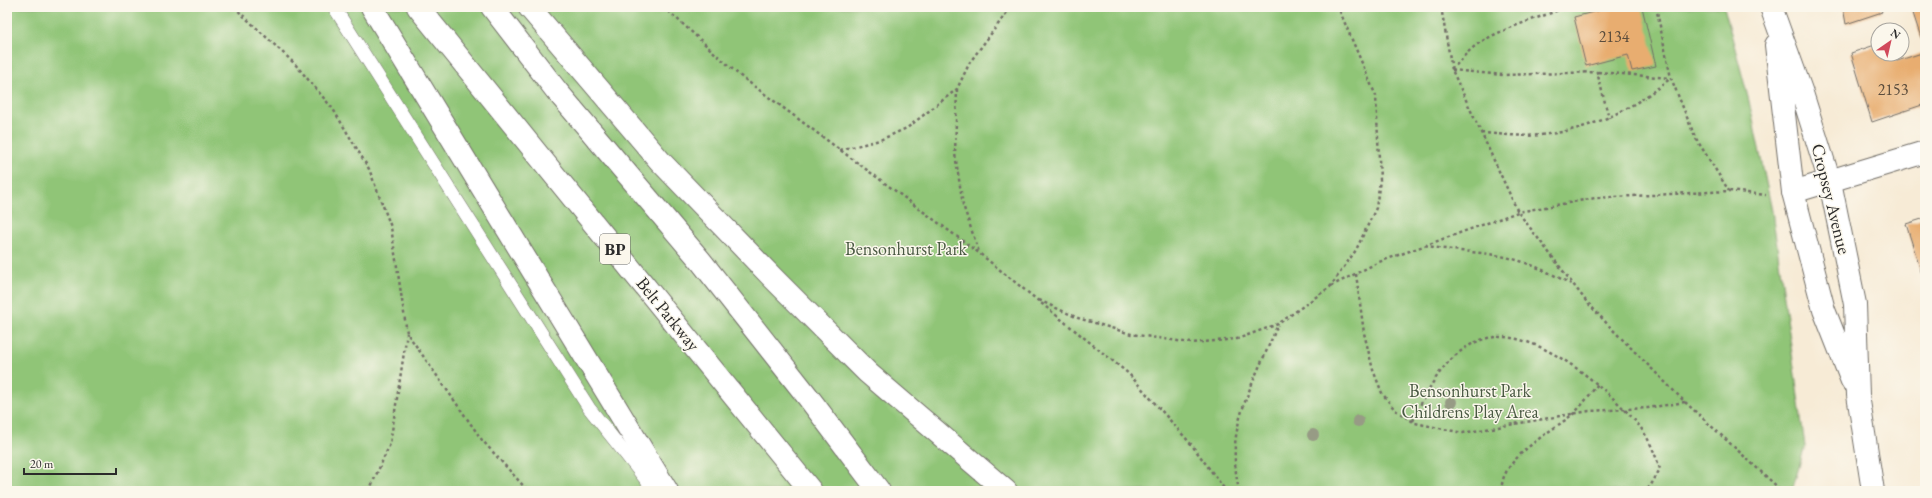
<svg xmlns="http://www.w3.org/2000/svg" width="1932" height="498" font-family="'EB Garamond',serif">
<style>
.green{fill:#90c577;stroke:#5e7851}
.building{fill:#e8ad70}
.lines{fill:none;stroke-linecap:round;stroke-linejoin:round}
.lane-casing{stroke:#726e67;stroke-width:14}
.street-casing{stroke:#726e67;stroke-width:24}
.secondary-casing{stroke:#726e67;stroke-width:24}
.highway-casing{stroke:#726e67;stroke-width:24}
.path{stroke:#726e67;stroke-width:2.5;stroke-dasharray:3 3;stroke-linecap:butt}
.lane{stroke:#fff;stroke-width:13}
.street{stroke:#fff;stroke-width:22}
.secondary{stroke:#fff;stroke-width:22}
.highway{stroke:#fff;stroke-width:22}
.tree{fill:#979b85}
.labels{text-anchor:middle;stroke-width:3;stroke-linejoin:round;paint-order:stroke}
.number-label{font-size:16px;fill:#5a4c3c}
.shield{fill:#fbf7ec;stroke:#696865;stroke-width:1}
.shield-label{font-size:17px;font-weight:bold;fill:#2b2b2b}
.street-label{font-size:18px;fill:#2b2b2b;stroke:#fbf7ec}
.park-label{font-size:18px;fill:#495942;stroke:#fbf7ec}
</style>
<rect width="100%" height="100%" fill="#fbf7ec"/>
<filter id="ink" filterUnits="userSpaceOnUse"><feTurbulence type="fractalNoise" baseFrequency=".025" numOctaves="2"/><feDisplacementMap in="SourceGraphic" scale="8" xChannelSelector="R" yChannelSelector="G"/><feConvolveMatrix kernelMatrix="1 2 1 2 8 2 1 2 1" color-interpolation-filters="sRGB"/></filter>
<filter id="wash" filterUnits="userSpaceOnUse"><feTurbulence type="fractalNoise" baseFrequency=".012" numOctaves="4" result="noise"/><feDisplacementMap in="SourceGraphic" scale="16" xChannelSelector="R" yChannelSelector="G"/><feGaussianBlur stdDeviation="0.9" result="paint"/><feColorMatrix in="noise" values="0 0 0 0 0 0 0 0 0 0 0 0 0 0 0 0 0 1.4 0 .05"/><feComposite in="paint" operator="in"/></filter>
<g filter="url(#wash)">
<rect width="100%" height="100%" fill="#f7ebd6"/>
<!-- green -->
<path class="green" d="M7,7H1724L1749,101L1772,211L1805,446L1792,491H7Z"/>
<g id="blocks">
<!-- building -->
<path class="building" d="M1613,7H1642L1656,66L1632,71L1628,55L1586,66L1574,17Z
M1843,7H1880L1882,12L1846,24Z
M1911,7H1925V50Z
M1878,44V54H1895L1897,61L1925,52V104L1872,122L1851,53Z
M1925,218V284L1906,224Z"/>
</g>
</g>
<g filter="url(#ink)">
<use href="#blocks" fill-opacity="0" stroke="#726e67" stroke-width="1"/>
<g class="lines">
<defs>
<path id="lane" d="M334,7L589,408L655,491"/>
<path id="street" d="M1793,192L1925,152"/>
<path id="secondary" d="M1771,7L1802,93L1830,182L1855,304L1858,395L1873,491
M1776,45L1793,192L1824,310L1852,381"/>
<path id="highway" d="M372,7L667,491
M418,7L811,491
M492,7L556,90L700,260L808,397L879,491
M529,7L660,161L772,277L868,373L1006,491"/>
</defs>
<!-- lane casing -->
<use href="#lane" class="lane-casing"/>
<!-- street casing -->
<use href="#street" class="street-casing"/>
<!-- secondary casing -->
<use href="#secondary" class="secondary-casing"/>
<!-- highway casing -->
<use href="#highway" class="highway-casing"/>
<!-- path -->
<path class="path" d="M234,7L295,64L333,109L369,169L391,227L407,333L482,440L528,491
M664,7L739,75L979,253L1129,374L1191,444L1226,491
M1441,7L1452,70L1518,212L1586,301L1613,330L1685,402L1782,491
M1656,7L1671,78L1695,137L1729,191
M1452,70L1503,75L1597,72L1609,118
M1452,70C1462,58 1472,46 1486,39C1512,25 1540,18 1566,7
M1598,72L1670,78
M957,89L955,154L963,205L979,252
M1481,133C1501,134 1521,137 1540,135C1592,130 1631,110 1671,78
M840,150L880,140L907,128L957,89L970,62L1011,7
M1425,245C1451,252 1479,251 1505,257C1529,262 1552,274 1573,285
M1356,274L1364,333L1373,370L1382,393L1395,410L1415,423L1463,433L1589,411L1648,408L1685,402
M1331,286L1379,262L1518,212L1595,198L1729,191L1766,195
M1039,300L1078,318L1131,334L1191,343L1237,339L1278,324L1330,287L1356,250L1376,208L1380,180L1376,96L1338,7
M1413,421C1427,389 1446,353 1481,340C1531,322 1607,388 1637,423C1648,436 1655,453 1660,469L1651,485L1645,491
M369,491L390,444L407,333
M1239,491C1236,476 1234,461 1235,445C1238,405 1263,362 1278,324
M1502,491C1498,460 1552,431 1572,415C1582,406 1590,394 1598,384"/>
<!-- lane -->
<use href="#lane" class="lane"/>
<!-- street -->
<use href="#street" class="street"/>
<!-- secondary -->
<use href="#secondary" class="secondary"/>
<!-- highway -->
<use href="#highway" class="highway"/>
</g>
<!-- trees -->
<g class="tree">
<circle cx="1451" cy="402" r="6"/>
<circle cx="1358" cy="421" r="6"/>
<circle cx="1313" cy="435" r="6"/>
</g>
</g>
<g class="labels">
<!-- number labels -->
<g class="number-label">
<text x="1614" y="42">2134</text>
<text x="1893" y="95">2153</text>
</g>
<!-- shield labels -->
<rect class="shield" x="600" y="234" width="30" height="30" rx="3"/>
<g class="shield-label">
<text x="615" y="255">BP</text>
</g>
<!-- street labels -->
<g class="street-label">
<text transform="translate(1831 199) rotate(76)" y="6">Cropsey Avenue</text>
<text transform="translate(668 314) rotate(51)" y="6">Belt Parkway</text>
</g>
<!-- park labels -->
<g class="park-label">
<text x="906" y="255">Bensonhurst Park</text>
<text x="1470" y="397">Bensonhurst Park<tspan x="1470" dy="21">Childrens Play Area</tspan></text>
</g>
</g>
<!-- margin -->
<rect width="1932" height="498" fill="none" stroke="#fbf7ec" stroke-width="24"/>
<!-- north arrow -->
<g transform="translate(1890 42) rotate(34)"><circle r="19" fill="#fbf7ec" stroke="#a8a59f"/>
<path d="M0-3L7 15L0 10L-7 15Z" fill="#d1495b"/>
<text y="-6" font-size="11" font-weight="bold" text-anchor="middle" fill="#2b2b2b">N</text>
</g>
<!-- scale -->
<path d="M24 468v6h92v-6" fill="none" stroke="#2b2b2b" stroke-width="2"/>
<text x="30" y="468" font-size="12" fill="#2b2b2b" stroke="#fbf7ec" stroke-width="3" paint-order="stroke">20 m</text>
</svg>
